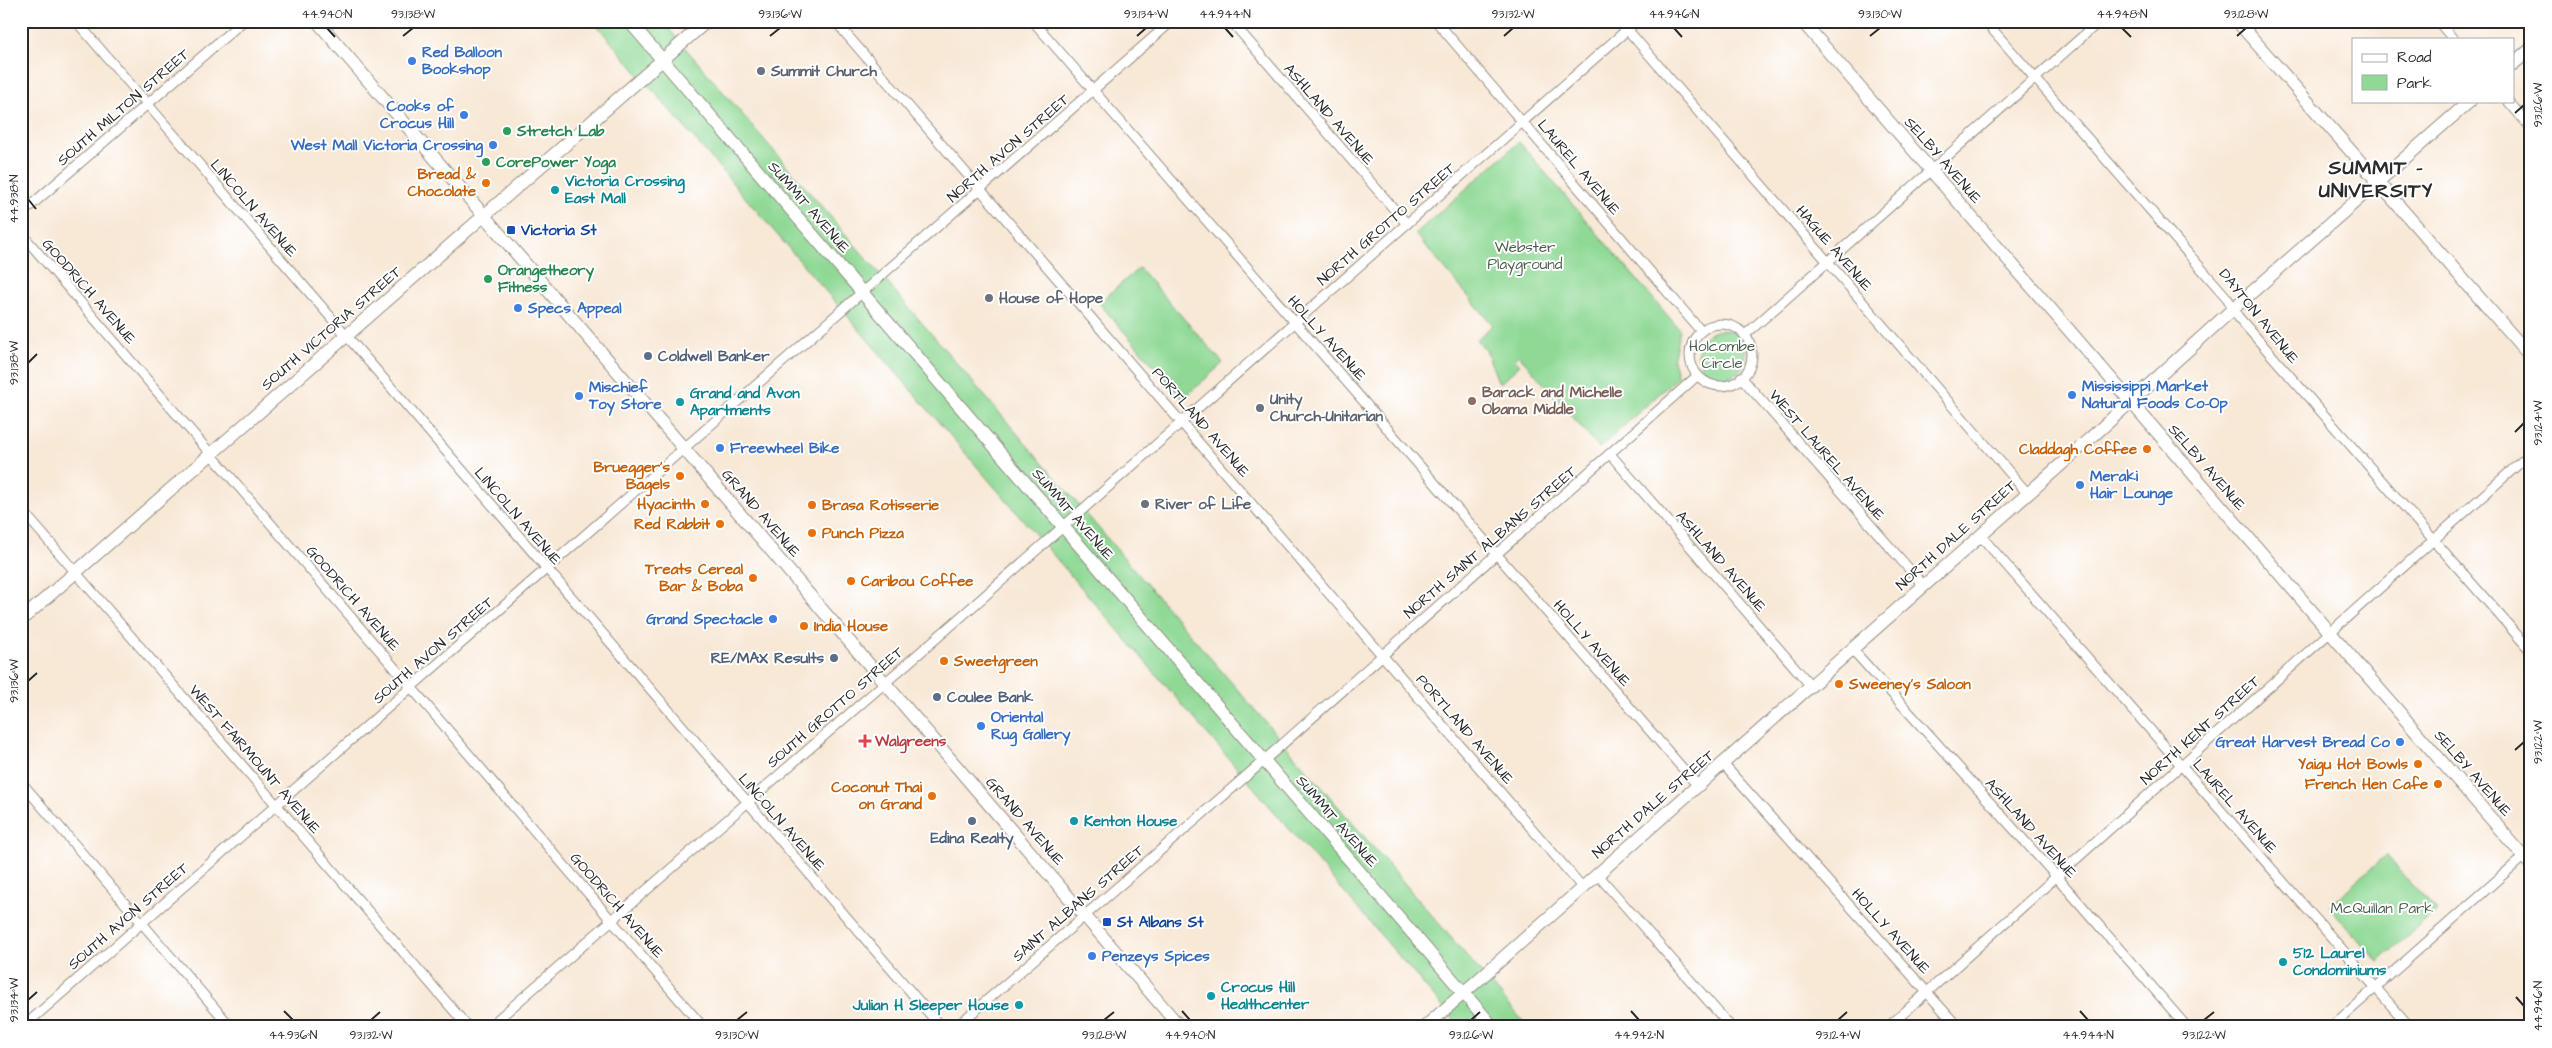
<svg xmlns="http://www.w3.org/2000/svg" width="2552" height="1048" font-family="'Architects Daughter',sans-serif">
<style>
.green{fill:#8fd995;stroke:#5d8260}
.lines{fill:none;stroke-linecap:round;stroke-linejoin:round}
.street-casing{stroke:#928a80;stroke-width:11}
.secondary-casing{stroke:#928a80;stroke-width:14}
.street{stroke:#fff;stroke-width:9}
.secondary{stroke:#fff;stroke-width:12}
.ticks{fill:none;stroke:#2b2b2b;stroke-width:2}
.shop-dot{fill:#3f7fe0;stroke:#fff;stroke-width:2}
.worship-dot{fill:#6b7280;stroke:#fff;stroke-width:2}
.leisure-dot{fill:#2e9e5b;stroke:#fff;stroke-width:2}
.food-dot{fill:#e8710a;stroke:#fff;stroke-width:2}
.culture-dot{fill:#0f9aa8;stroke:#fff;stroke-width:2}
.transit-dot{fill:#1a4fb4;stroke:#fff;stroke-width:2}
.service-dot{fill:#5c6f8a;stroke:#fff;stroke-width:2}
.education-dot{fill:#8d6e63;stroke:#fff;stroke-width:2}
.health-dot{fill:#e0444e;stroke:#fff;stroke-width:2}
.labels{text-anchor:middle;stroke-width:4;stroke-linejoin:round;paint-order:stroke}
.shop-label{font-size:15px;font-weight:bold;fill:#366cbe;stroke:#fff;text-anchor:start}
.worship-label{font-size:15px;font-weight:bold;fill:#5b616d;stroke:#fff;text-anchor:start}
.street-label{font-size:15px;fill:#2b2b2b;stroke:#fff}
.leisure-label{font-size:15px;font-weight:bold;fill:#27864d;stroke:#fff;text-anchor:start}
.food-label{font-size:15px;font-weight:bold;fill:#c56008;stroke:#fff;text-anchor:end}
.culture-label{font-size:15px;font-weight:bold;fill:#0d838f;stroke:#fff;text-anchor:start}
.transit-label{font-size:15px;font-weight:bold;fill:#164399;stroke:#fff;text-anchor:start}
.park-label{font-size:15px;fill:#495f4b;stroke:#fff}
.service-label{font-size:15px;font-weight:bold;fill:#4e5e75;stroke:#fff;text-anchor:start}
.education-label{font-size:15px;font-weight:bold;fill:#785e54;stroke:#fff;text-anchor:start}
.health-label{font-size:15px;font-weight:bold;fill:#be3a42;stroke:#fff;text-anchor:start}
.district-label{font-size:20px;font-weight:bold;letter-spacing:1px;fill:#2b2b2b;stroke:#fff}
.neatline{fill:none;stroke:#2b2b2b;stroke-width:2}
.ticks-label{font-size:12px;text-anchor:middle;fill:#2b2b2b}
</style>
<rect width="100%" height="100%" fill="#fff"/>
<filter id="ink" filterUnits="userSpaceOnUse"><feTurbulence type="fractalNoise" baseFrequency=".02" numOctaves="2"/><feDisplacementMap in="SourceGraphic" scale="10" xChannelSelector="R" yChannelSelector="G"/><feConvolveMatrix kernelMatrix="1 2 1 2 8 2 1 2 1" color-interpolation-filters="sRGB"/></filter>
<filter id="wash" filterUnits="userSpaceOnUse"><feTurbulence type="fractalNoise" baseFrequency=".0096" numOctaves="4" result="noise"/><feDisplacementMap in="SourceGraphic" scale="20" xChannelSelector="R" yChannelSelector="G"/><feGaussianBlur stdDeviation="1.12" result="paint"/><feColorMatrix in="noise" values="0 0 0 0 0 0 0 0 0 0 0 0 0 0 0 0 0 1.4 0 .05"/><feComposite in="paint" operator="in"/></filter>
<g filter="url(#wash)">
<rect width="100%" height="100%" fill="#f8e8d6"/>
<!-- green -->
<path class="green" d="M593,21H662L1528,1027H1460Z
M1519,142L1680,330L1673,360L1678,377L1599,448L1519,355L1514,359L1520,365L1500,383L1498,381L1486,350L1476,340L1493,325L1415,234Z
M1139,268L1223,363L1183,399L1099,303Z
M1698 354a24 24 0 1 1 48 0a24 24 0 1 1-48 0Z
M2386,855L2436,911L2378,962L2329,906Z"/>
</g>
<g filter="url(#ink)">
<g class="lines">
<defs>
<path id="street" d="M76,21L941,1027
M835,21L1583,888
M1033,21L1698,786
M1231,21L1407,224
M1436,21L1700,330
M1620,21L2028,494
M1985,21L2227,298L2239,318L2531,651
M2438,21L2453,39
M2508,101L2531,128
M21,214L243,21
M21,233L703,1027
M1690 355a31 31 0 1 1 62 0a31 31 0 1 1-62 0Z
M1745,335L2100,21
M1741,377L1924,586
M1610,454L1811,686
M21,509L468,1027
M1980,535L2410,1027
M1852,649L2056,876L2187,1027
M1723,764L1958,1027
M21,782L231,1027
M1598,875L1731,1027
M23,1027L1172,21
M489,1027L955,622L1637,21
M956,1027L1259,765L1697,376
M1888,1027L2531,453
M2331,1027L2531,850"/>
<path id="secondary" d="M317,21L1180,1027
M629,21L1493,1027
M1802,21L2531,865
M2237,21L2531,357
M2513,64L2531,49
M21,620L707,21
M1425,1027L2074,453L2243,300L2470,101"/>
</defs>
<!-- street casing -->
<use href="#street" class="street-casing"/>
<!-- secondary casing -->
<use href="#secondary" class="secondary-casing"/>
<!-- street -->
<use href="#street" class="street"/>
<!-- secondary -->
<use href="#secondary" class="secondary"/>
</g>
</g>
<!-- ticks -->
<path class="ticks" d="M327,28L335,37M1225,28L1233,37M1674,28L1682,37M2122,28L2131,37M403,36L413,28M770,36L780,28M1137,36L1146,28M1504,36L1513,28M1870,36L1880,28M2237,36L2246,28M2515,113L2524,105M28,199L36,209M28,363L37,354M2515,432L2524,423M28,681L37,673M2515,750L2524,742M2516,997L2524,1006M28,1000L37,992M284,1011L293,1020M1182,1011L1190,1020M1631,1011L1639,1020M2080,1011L2088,1020M371,1020L380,1012M737,1020L747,1012M1104,1020L1114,1012M1471,1020L1480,1012M1838,1020L1847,1012M2204,1020L2214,1012"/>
<!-- markers -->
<g class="shop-dot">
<circle cx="412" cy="61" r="5"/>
<circle cx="464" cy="115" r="5"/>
<circle cx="493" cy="145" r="5"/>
<circle cx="518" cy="308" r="5"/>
<circle cx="2072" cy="395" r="5"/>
<circle cx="579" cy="396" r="5"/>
<circle cx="720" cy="448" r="5"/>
<circle cx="2080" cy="485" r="5"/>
<circle cx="773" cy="619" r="5"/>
<circle cx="981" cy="726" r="5"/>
<circle cx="2400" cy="742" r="5"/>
<circle cx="1092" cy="956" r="5"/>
</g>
<g class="worship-dot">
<circle cx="761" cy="71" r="5"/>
<circle cx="989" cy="298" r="5"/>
<circle cx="1260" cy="408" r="5"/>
<circle cx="1145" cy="504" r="5"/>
</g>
<g class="leisure-dot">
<circle cx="507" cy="131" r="5"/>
<circle cx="486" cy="162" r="5"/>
<circle cx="488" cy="279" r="5"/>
</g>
<g class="food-dot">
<circle cx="486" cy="183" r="5"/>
<circle cx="2147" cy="449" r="5"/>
<circle cx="680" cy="476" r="5"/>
<circle cx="705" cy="504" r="5"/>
<circle cx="812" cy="505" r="5"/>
<circle cx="720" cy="524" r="5"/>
<circle cx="812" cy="533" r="5"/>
<circle cx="753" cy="578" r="5"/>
<circle cx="851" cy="581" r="5"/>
<circle cx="804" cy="626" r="5"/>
<circle cx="944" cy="661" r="5"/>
<circle cx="1839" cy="684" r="5"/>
<circle cx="2418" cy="764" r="5"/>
<circle cx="2438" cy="784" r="5"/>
<circle cx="932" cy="796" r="5"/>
</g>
<g class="culture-dot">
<circle cx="555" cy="190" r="5"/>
<circle cx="680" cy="402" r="5"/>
<circle cx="1074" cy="821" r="5"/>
<circle cx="2283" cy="962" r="5"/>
<circle cx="1211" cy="996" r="5"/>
<circle cx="1019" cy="1005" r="5"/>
</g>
<g class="transit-dot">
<rect x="506" y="225" width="10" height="10" rx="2.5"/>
<rect x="1102" y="917" width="10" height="10" rx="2.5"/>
</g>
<g class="service-dot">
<circle cx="648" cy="356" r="5"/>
<circle cx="834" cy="658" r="5"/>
<circle cx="937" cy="697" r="5"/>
<circle cx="972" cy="821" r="5"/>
</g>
<circle class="education-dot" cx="1472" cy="401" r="5"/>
<path class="health-dot" d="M862.5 733.5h5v5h5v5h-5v5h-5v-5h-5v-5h5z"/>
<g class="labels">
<!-- shop labels -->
<g class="shop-label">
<text x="422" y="57">Red Balloon<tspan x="422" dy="17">Bookshop</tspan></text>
<text x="454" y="111" text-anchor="end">Cooks of<tspan x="454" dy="17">Crocus Hill</tspan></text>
<text x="483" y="150" text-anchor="end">West Mall Victoria Crossing</text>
<text x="528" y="313">Specs Appeal</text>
<text x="2082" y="391">Mississippi Market<tspan x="2082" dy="17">Natural Foods Co-Op</tspan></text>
<text x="589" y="392">Mischief<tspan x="589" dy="17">Toy Store</tspan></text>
<text x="730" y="453">Freewheel Bike</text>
<text x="2090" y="481">Meraki<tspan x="2090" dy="17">Hair Lounge</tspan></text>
<text x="763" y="624" text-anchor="end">Grand Spectacle</text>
<text x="991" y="722">Oriental<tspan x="991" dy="17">Rug Gallery</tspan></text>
<text x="2390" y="747" text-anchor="end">Great Harvest Bread Co</text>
<text x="1102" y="961">Penzeys Spices</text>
</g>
<!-- worship labels -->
<g class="worship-label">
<text x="771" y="76">Summit Church</text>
<text x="999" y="303">House of Hope</text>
<text x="1270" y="404">Unity<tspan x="1270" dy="17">Church-Unitarian</tspan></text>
<text x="1155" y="509">River of Life</text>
</g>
<!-- street labels -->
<g class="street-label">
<text transform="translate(123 107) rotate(-41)" y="5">SOUTH MILTON STREET</text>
<text transform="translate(1329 114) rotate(49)" y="5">ASHLAND AVENUE</text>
<text transform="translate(1008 148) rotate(-41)" y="5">NORTH AVON STREET</text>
<text transform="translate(1943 160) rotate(49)" y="5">SELBY AVENUE</text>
<text transform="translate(1579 167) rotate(50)" y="5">LAUREL AVENUE</text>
<text transform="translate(809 207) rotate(49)" y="5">SUMMIT AVENUE</text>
<text transform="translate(254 208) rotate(49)" y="5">LINCOLN AVENUE</text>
<text transform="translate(1386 224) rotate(-41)" y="5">NORTH GROTTO STREET</text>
<text transform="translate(1834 248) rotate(49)" y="5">HAGUE AVENUE</text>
<text transform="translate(89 291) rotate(49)" y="5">GOODRICH AVENUE</text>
<text transform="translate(2259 316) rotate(51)" y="5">DAYTON AVENUE</text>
<text transform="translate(331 328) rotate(-41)" y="5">SOUTH VICTORIA STREET</text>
<text transform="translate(1327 338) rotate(48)" y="5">HOLLY AVENUE</text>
<text transform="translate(1201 422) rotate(49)" y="5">PORTLAND AVENUE</text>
<text transform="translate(1827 455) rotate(49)" y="5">WEST LAUREL AVENUE</text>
<text transform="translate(2207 467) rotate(49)" y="5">SELBY AVENUE</text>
<text transform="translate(761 513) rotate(49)" y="5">GRAND AVENUE</text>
<text transform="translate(1073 514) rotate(49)" y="5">SUMMIT AVENUE</text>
<text transform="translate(518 516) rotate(49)" y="5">LINCOLN AVENUE</text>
<text transform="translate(1956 535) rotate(-42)" y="5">NORTH DALE STREET</text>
<text transform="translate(1490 542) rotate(-41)" y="5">NORTH SAINT ALBANS STREET</text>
<text transform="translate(1721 561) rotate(49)" y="5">ASHLAND AVENUE</text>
<text transform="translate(353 598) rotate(49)" y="5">GOODRICH AVENUE</text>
<text transform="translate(1592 643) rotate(49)" y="5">HOLLY AVENUE</text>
<text transform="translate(433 650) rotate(-41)" y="5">SOUTH AVON STREET</text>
<text transform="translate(835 707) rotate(-41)" y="5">SOUTH GROTTO STREET</text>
<text transform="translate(1465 729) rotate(49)" y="5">PORTLAND AVENUE</text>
<text transform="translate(2200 730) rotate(-42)" y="5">NORTH KENT STREET</text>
<text transform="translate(255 759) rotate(49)" y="5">WEST FAIRMOUNT AVENUE</text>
<text transform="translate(2473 773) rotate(49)" y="5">SELBY AVENUE</text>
<text transform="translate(1653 804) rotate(-41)" y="5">NORTH DALE STREET</text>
<text transform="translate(2235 806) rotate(49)" y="5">LAUREL AVENUE</text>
<text transform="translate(1025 821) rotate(49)" y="5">GRAND AVENUE</text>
<text transform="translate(1337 821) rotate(49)" y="5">SUMMIT AVENUE</text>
<text transform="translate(782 822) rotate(49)" y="5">LINCOLN AVENUE</text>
<text transform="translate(2031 828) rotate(48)" y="5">ASHLAND AVENUE</text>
<text transform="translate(1078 903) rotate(-41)" y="5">SAINT ALBANS STREET</text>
<text transform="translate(617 905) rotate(49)" y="5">GOODRICH AVENUE</text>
<text transform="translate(128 916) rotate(-41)" y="5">SOUTH AVON STREET</text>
<text transform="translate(1891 931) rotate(48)" y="5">HOLLY AVENUE</text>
</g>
<!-- leisure labels -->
<g class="leisure-label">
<text x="517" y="136">Stretch Lab</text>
<text x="496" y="167">CorePower Yoga</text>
<text x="498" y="275">Orangetheory<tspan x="498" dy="17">Fitness</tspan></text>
</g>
<!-- food labels -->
<g class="food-label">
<text x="476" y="179">Bread &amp;<tspan x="476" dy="17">Chocolate</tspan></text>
<text x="2137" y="454">Claddagh Coffee</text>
<text x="670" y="472">Bruegger's<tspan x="670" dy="17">Bagels</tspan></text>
<text x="695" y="509">Hyacinth</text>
<text x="822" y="510" text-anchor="start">Brasa Rotisserie</text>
<text x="710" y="529">Red Rabbit</text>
<text x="822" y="538" text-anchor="start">Punch Pizza</text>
<text x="743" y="574">Treats Cereal<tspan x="743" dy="17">Bar &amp; Boba</tspan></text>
<text x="861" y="586" text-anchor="start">Caribou Coffee</text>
<text x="814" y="631" text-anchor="start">India House</text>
<text x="954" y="666" text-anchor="start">Sweetgreen</text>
<text x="1849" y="689" text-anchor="start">Sweeney's Saloon</text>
<text x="2408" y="769">Yaigu Hot Bowls</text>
<text x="2428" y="789">French Hen Cafe</text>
<text x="922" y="792">Coconut Thai<tspan x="922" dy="17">on Grand</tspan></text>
</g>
<!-- culture labels -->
<g class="culture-label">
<text x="565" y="186">Victoria Crossing<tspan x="565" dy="17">East Mall</tspan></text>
<text x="690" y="398">Grand and Avon<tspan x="690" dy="17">Apartments</tspan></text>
<text x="1084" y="826">Kenton House</text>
<text x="2293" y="958">512 Laurel<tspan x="2293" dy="17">Condominiums</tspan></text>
<text x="1221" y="992">Crocus Hill<tspan x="1221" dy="17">Healthcenter</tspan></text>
<text x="1009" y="1010" text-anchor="end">Julian H Sleeper House</text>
</g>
<!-- transit labels -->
<g class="transit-label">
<text x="521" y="235">Victoria St</text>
<text x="1117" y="927">St Albans St</text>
</g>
<!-- park labels -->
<g class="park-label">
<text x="1525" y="252">Webster<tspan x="1525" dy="17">Playground</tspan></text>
<text x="1722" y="351">Holcombe<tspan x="1722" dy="17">Circle</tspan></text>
<text x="2382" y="913">McQuillan Park</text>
</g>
<!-- service labels -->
<g class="service-label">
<text x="658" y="361">Coldwell Banker</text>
<text x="824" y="663" text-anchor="end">RE/MAX Results</text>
<text x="947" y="702">Coulee Bank</text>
<text x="972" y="843" text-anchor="middle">Edina Realty</text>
</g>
<!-- education labels -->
<g class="education-label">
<text x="1482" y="397">Barack and Michelle<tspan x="1482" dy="17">Obama Middle</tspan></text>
</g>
<!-- health labels -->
<g class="health-label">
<text x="875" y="746">Walgreens</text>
</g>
<!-- district labels -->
<g class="district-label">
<text x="2376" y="174">SUMMIT -<tspan x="2376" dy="23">UNIVERSITY</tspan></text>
</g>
</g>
<!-- margin -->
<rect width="2552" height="1048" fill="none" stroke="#fff" stroke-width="55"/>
<!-- legend -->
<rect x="2352" y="38" width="162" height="65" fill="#ffffff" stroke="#aaaaaa"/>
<rect x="2362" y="54" width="25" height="8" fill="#ffffff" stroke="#aaaaaa"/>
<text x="2397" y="62" font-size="15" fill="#2b2b2b">Road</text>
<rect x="2362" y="75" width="25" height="15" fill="#8fd995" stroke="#aaaaaa"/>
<text x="2397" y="88" font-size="15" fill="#2b2b2b">Park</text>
<rect x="28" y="28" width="2496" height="992" class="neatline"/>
<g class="ticks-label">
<text x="327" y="18">44.940°N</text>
<text x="413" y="18">93.138°W</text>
<text x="780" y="18">93.136°W</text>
<text x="1146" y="18">93.134°W</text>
<text x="1225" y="18">44.944°N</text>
<text x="1513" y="18">93.132°W</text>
<text x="1674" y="18">44.946°N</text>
<text x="1880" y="18">93.130°W</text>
<text x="2122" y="18">44.948°N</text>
<text x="2246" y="18">93.128°W</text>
<text transform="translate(2538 105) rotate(-90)" y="4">93.126°W</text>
<text transform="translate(14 199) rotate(-90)" y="4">44.938°N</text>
<text transform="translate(14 363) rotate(-90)" y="4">93.138°W</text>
<text transform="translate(2538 423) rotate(-90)" y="4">93.124°W</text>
<text transform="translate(14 681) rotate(-90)" y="4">93.136°W</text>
<text transform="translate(2538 742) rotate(-90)" y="4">93.122°W</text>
<text transform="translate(14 1000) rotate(-90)" y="4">93.134°W</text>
<text transform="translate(2538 1006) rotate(-90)" y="4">44.946°N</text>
<text x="293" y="1039">44.936°N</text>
<text x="371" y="1039">93.132°W</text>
<text x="737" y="1039">93.130°W</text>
<text x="1104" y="1039">93.128°W</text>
<text x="1190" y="1039">44.940°N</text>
<text x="1471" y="1039">93.126°W</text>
<text x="1639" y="1039">44.942°N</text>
<text x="1838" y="1039">93.124°W</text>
<text x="2088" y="1039">44.944°N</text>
<text x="2204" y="1039">93.122°W</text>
</g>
</svg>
